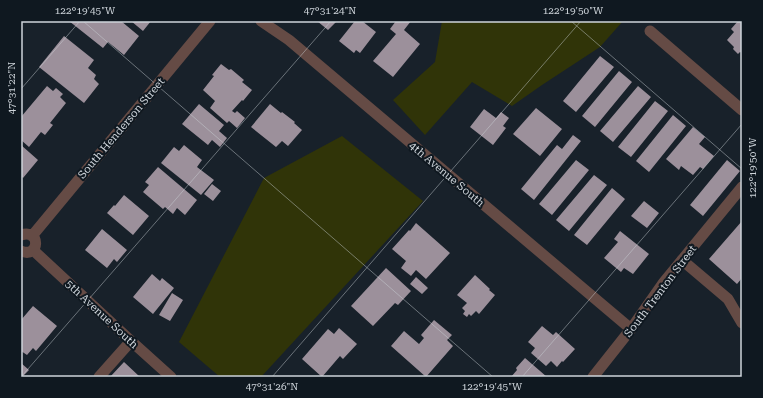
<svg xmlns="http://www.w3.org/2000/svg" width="763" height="398" font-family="'Roboto Serif',serif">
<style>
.green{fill:#303408}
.building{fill:#9c909b}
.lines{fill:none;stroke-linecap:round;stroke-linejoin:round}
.service{stroke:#654b45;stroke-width:11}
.minor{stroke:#654b45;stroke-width:11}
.ticks{fill:none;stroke:#ced4da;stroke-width:1;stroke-opacity:0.45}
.labels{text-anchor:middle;stroke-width:4;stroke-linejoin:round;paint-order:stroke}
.street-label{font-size:11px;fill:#ced4da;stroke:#0f1820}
.neatline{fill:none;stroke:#ced4da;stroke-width:1.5}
.ticks-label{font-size:10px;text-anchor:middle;fill:#ced4da}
</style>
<rect width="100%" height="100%" fill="#18212a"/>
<!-- green -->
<path class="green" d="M442,21H623L600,47L542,85L512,106L472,82L425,135L393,100L435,62Z
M342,136L423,201L261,377H220L179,342L264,178Z"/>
<!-- building -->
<path class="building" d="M69,21H121L139,36L124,55L108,42L103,48Z
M131,21H151L143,31Z
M317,21H337L328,30Z
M355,21H362L376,32L360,53L356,50L354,53L339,41Z
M396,21H411L404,30L420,44L393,77L373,61L396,34L390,29Z
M738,21H742V53L740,52L738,54L733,49L734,47L727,40L734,32L731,29Z
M64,36L94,60L88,68L96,75L94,79L99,84L84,103L39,67Z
M600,56L614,67L576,112L563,101Z
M221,64L229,70L231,69L244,80L242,82L252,90L243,101L242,100L232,111L235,113L237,111L245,118L237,128L229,121L227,123L210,108L215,101L203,90L214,76L212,75Z
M619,71L632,82L595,127L582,116Z
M47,86L53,91L56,88L63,94L60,97L66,103L50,123L53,125L45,135L41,132L29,147L21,140V117Z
M638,86L651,97L613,142L600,131Z
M655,101L668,111L631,157L618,147Z
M199,104L224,125L219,131L227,138L220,147L212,140L208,145L182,124Z
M270,104L281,113L282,112L295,122L294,123L302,130L288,146L282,141L276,147L251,127Z
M536,108L562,129L540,156L513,134Z
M484,109L496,118L501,112L509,118L503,126L506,128L493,145L470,127Z
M673,115L686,126L649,172L636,161Z
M693,127L705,137L699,144L714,156L703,169L700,167L693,175L681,166L679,170L666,159Z
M573,135L581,141L534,200L521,189L557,145L562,149Z
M21,145L38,160L23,178L21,176Z
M184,145L202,160L197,167L214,180L201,195L161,163L174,147L179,151Z
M576,160L589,170L552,215L539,204Z
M727,160L740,171L703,216L690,205Z
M158,167L197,200L185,215L177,208L173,214L165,207L163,209L143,192L149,185L145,182Z
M594,175L607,185L569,231L556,220Z
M212,184L221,191L213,201L204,194Z
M612,188L625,199L587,245L574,235Z
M124,195L149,216L133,235L107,213L114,205L115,206Z
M644,201L659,213L647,228L631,216Z
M742,221V278L737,284L709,259Z
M416,223L450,253L426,279L416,270L411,276L401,268L406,261L392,249L409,230L410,231Z
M102,229L127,250L117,262L114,259L107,268L85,250Z
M620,231L649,254L633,274L624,268L621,272L604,258L618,242L614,239Z
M386,268L411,291L398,305L395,303L373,326L351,306Z
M152,274L160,281L162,278L174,288L153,314L133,297Z
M475,275L490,289L489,290L495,295L479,314L476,311L471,316L469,314L467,317L463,314L465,311L462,308L467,303L457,295Z
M416,277L428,288L422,294L410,284Z
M172,293L183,300L170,321L159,315Z
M33,306L57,326L36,351L33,348L27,355L21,351V320Z
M434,320L452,335L447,340L453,346L426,377L391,346L404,331L419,344L424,338L421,335Z
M542,326L553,335L556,332L575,349L563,362L562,361L557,367L551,361L546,366L531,353L535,348L528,342Z
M339,328L357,344L343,359L340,356L322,377L302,359L328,329L334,334Z
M525,358L547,377H511L517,370L516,368Z
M124,362L140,377H110Z
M21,363L29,370L22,377H21Z"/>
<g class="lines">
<!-- service -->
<path class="service" d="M682,260L728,299L742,323
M99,377L131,341"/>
<!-- minor -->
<path class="minor" d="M261,21L289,40L631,329
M650,31L742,110
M21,235C41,228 40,259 21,251
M32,236L210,21
M33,250L131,341L171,377
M593,377L631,329L664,282L742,187"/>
</g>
<!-- ticks -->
<path class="ticks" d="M83,21L493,377M571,21L742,169M21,89L80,21M21,377L331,21M272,377L581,21M522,377L742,124"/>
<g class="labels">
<!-- street labels -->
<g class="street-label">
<text transform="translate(121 128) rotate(-50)" y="4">South Henderson Street</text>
<text transform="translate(447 174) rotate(40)" y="4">4th Avenue South</text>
<text transform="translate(660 291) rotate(-53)" y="4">South Trenton Street</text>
<text transform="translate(102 314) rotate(43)" y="4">5th Avenue South</text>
</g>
</g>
<!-- border -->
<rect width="763" height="398" fill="none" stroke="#0f1820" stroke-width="44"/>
<rect x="22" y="22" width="719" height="354" class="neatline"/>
<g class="ticks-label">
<text x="85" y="14">122°19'45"W</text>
<text x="330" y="14">47°31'24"N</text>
<text x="573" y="14">122°19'50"W</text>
<text transform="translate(11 88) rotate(-90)" y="4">47°31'22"N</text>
<text transform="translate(752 168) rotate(-90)" y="4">122°19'50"W</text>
<text x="272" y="390">47°31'26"N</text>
<text x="492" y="390">122°19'45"W</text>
</g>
</svg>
